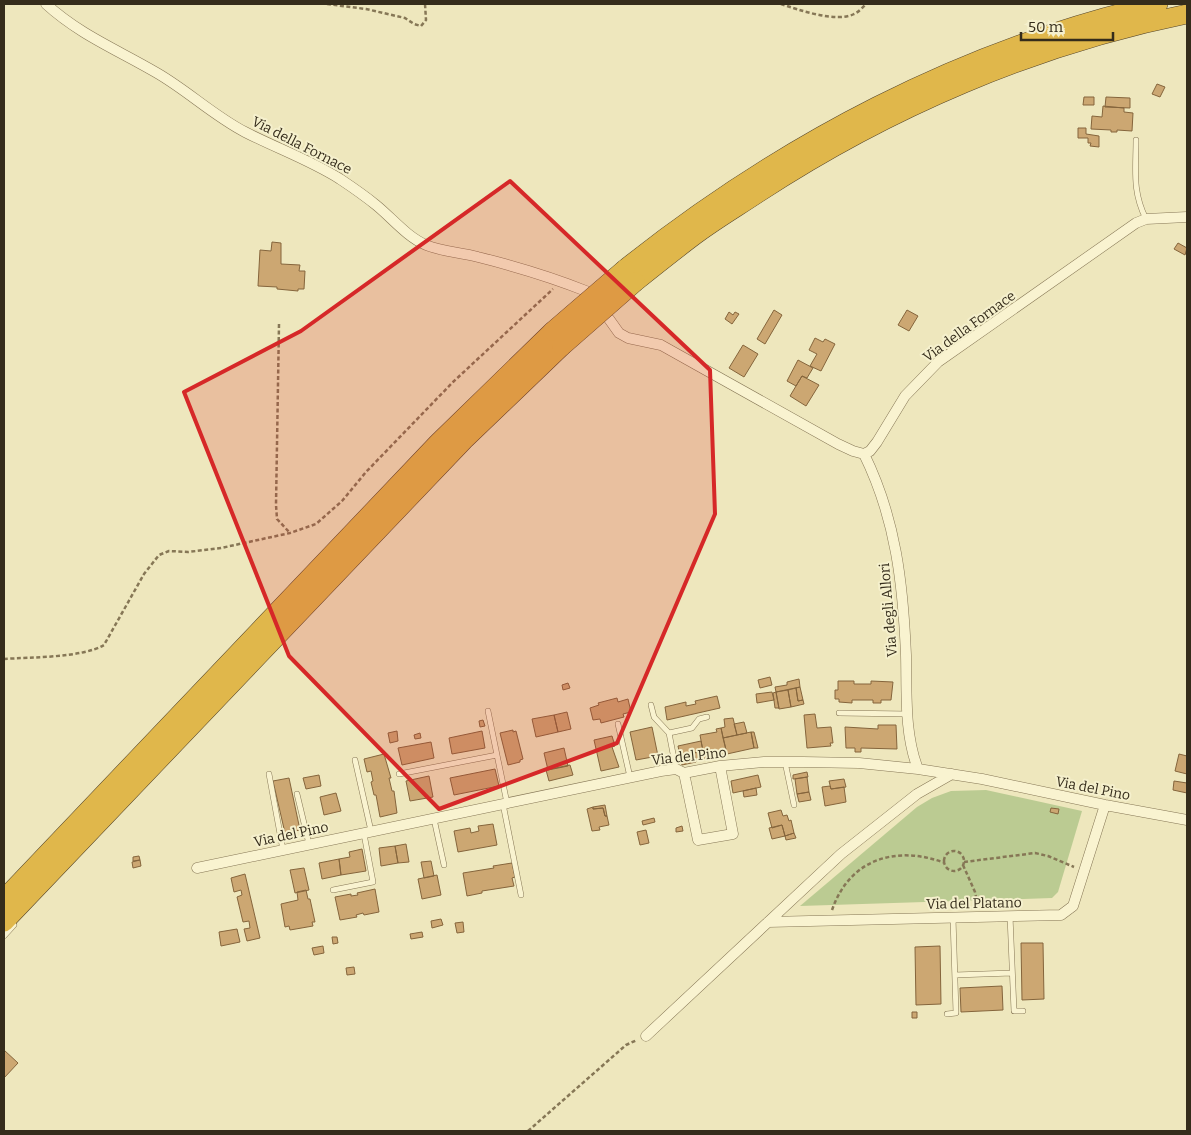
<svg xmlns="http://www.w3.org/2000/svg" width="1191" height="1135" font-family="Bitter,serif">
<style>
.green{fill:#bbcb92}
.building{fill:#cca772;stroke:#85653c}
.lines{fill:none;stroke-linecap:round;stroke-linejoin:round}
.lane-casing{stroke:#867756;stroke-width:6}
.street-casing{stroke:#867756;stroke-width:11}
.highway-casing{stroke:#53442b;stroke-width:20}
.path{stroke:#867756;stroke-width:2.5;stroke-dasharray:4 2.5;stroke-linecap:butt}
.lane{stroke:#f9f3d0;stroke-width:5}
.street{stroke:#f9f3d0;stroke-width:10}
.highway{stroke:#e0b74b;stroke-width:19}
.highway-bridge-casing{stroke:#53442b;stroke-width:20;stroke-linecap:butt}
.highway-bridge{stroke:#e0b74b;stroke-width:19}
.marked{fill:#d62828;fill-opacity:0.2;stroke:#d62828;stroke-width:4;stroke-linejoin:round}
.labels{text-anchor:middle;stroke-width:4;stroke-linejoin:round;paint-order:stroke}
.street-label{font-size:14px;fill:#352c1b;stroke:#f5f0cd}
</style>
<rect width="100%" height="100%" fill="#eee7bd"/>
<!-- green -->
<path class="green" d="M986,790L1082,811L1058,892L1052,898L800,906L917,807L932,798L951,791Z"/>
<!-- building -->
<path class="building" d="M1157,84L1165,87L1160,97L1152,94Z
M1084,97H1094V105H1083Z
M1106,97L1130,98V108L1105,107Z
M1103,106L1124,108V112L1133,113L1132,131L1117,130V132H1111V130L1091,129L1092,116L1102,117Z
M1078,128H1086V134L1099,136V147L1090,146L1091,143H1088V138H1078Z
M272,242L281,243V264L300,265L299,271H305L304,289H298V291L277,289V287L258,286L260,250L271,251Z
M1178,243L1187,248L1185,255L1174,249Z
M774,310L782,315L765,344L757,339Z
M907,310L918,316L909,331L898,325Z
M729,312L733,315L735,312L739,314L732,324L725,319Z
M815,338L823,342L825,339L835,344L821,371L810,366L817,354L809,350Z
M743,345L758,354L744,377L729,368Z
M798,360L813,368L807,378L802,376L796,386L787,381Z
M802,376L819,385L806,406L790,396Z
M770,677L772,685L760,688L758,680Z
M799,679L800,687L776,692L775,687L787,685V682Z
M838,681H854V684H871V681L893,682L891,700H881V703H873V700H852V703L839,702V699H835V690H838Z
M568,683L570,688L563,690L562,685Z
M800,687L803,700L798,701L796,688Z
M796,688L798,701L803,700L804,704L791,707L788,690Z
M788,690L791,707L779,709L776,692Z
M772,692L774,700L757,703L756,694Z
M776,692L779,708H775L773,693Z
M717,696L720,708L667,720L665,707L686,702V706L696,704L695,701Z
M617,698L618,702L628,699L631,712L623,714L624,717L601,723L600,719L593,720L590,708L599,705L598,703Z
M567,712L571,729L558,732L554,715Z
M815,714L817,728L831,727L833,743H830L831,746L807,748L804,715Z
M554,715L558,732L536,737L532,719Z
M733,718L737,735L723,738L721,728L725,727L724,719Z
M483,720L485,726L480,727L479,721Z
M744,722L747,733L737,735L734,724Z
M878,725H896L897,749L861,748V752H855V748H846L845,727L878,729Z
M652,727L658,756L636,760L630,732Z
M721,728L727,754L696,760L694,753L703,751L700,735L717,732L716,729Z
M513,730V732L516,731L523,759L520,760V762L508,765L500,733Z
M397,731L398,741L390,743L388,733Z
M482,731L485,748L452,754L449,738Z
M751,732L754,748L727,754L723,738Z
M751,732H754L758,748H754Z
M420,733L421,738L415,739L414,735Z
M612,736L615,746L612,747L619,767L601,771L594,740Z
M701,741L703,751L694,753L696,762L682,765L678,746Z
M431,742L434,758L402,765L398,748Z
M564,748L568,766L548,770L544,753Z
M384,754L391,778H389L392,791H394L397,813L380,817L376,795H374L371,782L373,781L371,771L367,772L364,759Z
M1179,754L1187,756V774L1175,771Z
M570,765L573,775L549,781L546,770Z
M495,769L499,786L454,795L450,778Z
M807,772L808,777L793,779V775Z
M319,775L321,786L306,789L303,778Z
M758,775L761,787L733,793L731,781Z
M429,776L433,797L410,801L406,781Z
M807,777L809,792L797,794L795,779Z
M289,778L300,830L285,833L273,781Z
M844,779L846,787L831,789L829,781Z
M1174,781L1187,783V793L1173,790Z
M830,786L831,789L844,787L846,802L825,806L822,787Z
M756,788L757,795L744,797L743,791Z
M809,792L811,800L799,802L797,794Z
M336,793L341,811L324,815L320,797Z
M605,805L607,816H605L603,808L593,809V807Z
M593,807V809L603,808L605,816H607L609,825L599,827L600,830L592,831L587,809Z
M1051,808L1059,809L1058,814L1050,812Z
M781,810L783,816L787,815L789,821L791,820L794,833L785,836L782,825L772,828L768,813Z
M654,818L655,822L643,825L642,821Z
M493,824L497,845L458,852L454,831L470,828L471,833L479,831L478,826Z
M782,825L785,836L772,839L769,828Z
M682,826L683,831L676,832V828Z
M646,830L649,843L640,845L637,832Z
M794,833L796,838L786,840L785,836Z
M406,844L409,862L398,863L395,846Z
M395,846L398,863L381,866L379,848Z
M362,849L366,871L341,875L339,859L350,857L349,852Z
M139,856L140,860L133,861V857Z
M339,859L341,875L322,879L319,863Z
M140,860L141,866L133,868L132,862Z
M431,861L434,876L424,878L421,862Z
M512,863L515,877L512,878L514,886L482,891V893L467,896L463,873L494,868L493,866Z
M304,868L309,890L295,893L290,870Z
M245,874L260,938L247,941L244,929L250,928L249,921L243,922L237,897L242,895L241,890L234,892L231,878Z
M437,875L441,895L422,899L418,879Z
M375,889L379,912L364,915L363,913L356,915L357,917L340,920L335,897L351,894V896L358,895L357,893Z
M306,890L308,899H310L315,922H312L313,926L290,930L289,926L285,927L281,904L298,900L297,892Z
M441,919L443,925L432,928L431,921Z
M463,922L464,932L457,933L455,923Z
M237,929L240,942L221,946L219,932Z
M422,932L423,937L411,939L410,934Z
M332,937H337L338,943L333,944Z
M1021,943H1043L1044,999L1022,1000Z
M323,946L324,953L314,955L312,948Z
M940,946L941,1004L916,1005L915,947Z
M354,967L355,974L347,975L346,968Z
M1002,986L1003,1010L961,1012L960,988Z
M912,1012H917V1018H912Z
M4,1050L18,1063L4,1078Z"/>
<g class="lines">
<defs>
<path id="lane" d="M1136,140C1136,170 1132,191 1146,219
M651,705L654,717L669,733L676,769
M488,711L497,755
M839,713L908,714
M618,724L630,777
M669,733L692,728L699,719L707,717
M355,760L371,831
M785,762L794,805
M269,774L283,850
M399,774L497,755L507,803
M297,794L309,844
M503,804L521,895
M434,819L444,865
M333,890L373,882L364,834
M1010,916L1014,1011H1023
M4,936L14,925
M955,975L1012,973
M947,1014L956,1013L953,918"/>
<path id="street" d="M46,4C80,35 118,50 157,73C188,91 214,116 245,132C276,148 310,160 340,179C352,187 365,196 376,205C392,218 407,237 426,245C443,252 460,252 478,257C514,266 551,277 586,291
M609,319L619,333L628,338L661,345L838,444L853,451L864,454L870,451L877,442L905,396L938,362L1136,223L1146,219L1187,217
M864,454C896,519 903,584 906,655C907,692 904,733 918,769
M684,773L698,840L733,834L720,766
M197,868L661,771L676,769L684,773L720,766L764,762H803L859,763L918,769L982,779L1105,805L1187,820
M768,922L1061,915L1073,906L1105,805
M646,1036L841,854L917,794L952,774"/>
<path id="highway" d="M625,269C782,144 962,49 1158,4
M635,282C655,266 675,250 695,235C715,220 737,207 758,193C888,108 1034,45 1187,14
M4,899L438,443L553,331
M4,922L464,440L562,346"/>
</defs>
<!-- lane casing -->
<use href="#lane" class="lane-casing"/>
<!-- street casing -->
<use href="#street" class="street-casing"/>
<!-- highway casing -->
<use href="#highway" class="highway-casing"/>
<!-- path -->
<path class="path" d="M327,4L366,9L405,18L414,24L421,26L426,20L425,4
M781,4C799,10 836,23 854,14C859,12 863,7 866,4
M279,324L276,505L277,519L290,533
M4,659C31,657 82,658 104,645L144,574L159,555L169,551L188,552L221,548L290,533L316,524L342,501L366,472L453,382L553,289
M944 861a10 10 0 1 1 20 0a10 10 0 1 1-20 0Z
M964,862L1035,853L1048,856L1074,867
M963,865L975,892L978,906
M832,910C850,858 897,845 945,863
M528,1131L626,1045L637,1040"/>
<!-- lane -->
<use href="#lane" class="lane"/>
<!-- street -->
<use href="#street" class="street"/>
<!-- highway -->
<use href="#highway" class="highway"/>
<defs>
<path id="highway-bridge" d="M553,331L625,269
M562,346L635,282"/>
</defs>
<!-- highway-bridge casing -->
<use href="#highway-bridge" class="highway-bridge-casing"/>
<!-- highway-bridge -->
<use href="#highway-bridge" class="highway-bridge"/>
</g>
<!-- marked area -->
<path class="marked" d="M510,181L710,370L715,514L617,743L439,809L289,656L184,392L301,331Z"/>
<g class="labels">
<!-- street labels -->
<g class="street-label">
<text transform="translate(302 145) rotate(27)" y="5">Via della Fornace</text>
<text transform="translate(969 326) rotate(-36)" y="5">Via della Fornace</text>
<text transform="translate(888 610) rotate(-95)" y="5">Via degli Allori</text>
<text transform="translate(689 756) rotate(-6)" y="5">Via del Pino</text>
<text transform="translate(1093 788) rotate(11)" y="5">Via del Pino</text>
<text transform="translate(291 834) rotate(-12)" y="5">Via del Pino</text>
<text transform="translate(974 903) rotate(-1)" y="5">Via del Platano</text>
</g>
</g>
<!-- border -->
<rect width="1191" height="1135" fill="none" stroke="#352c1b" stroke-width="10"/>
<!-- scale -->
<path d="M1021 32v8h92v-8" fill="none" stroke="#352c1b" stroke-width="2.5"/>
<text x="1028" y="32" font-size="15" fill="#352c1b" stroke="#f5f0cd" stroke-width="4" paint-order="stroke">50 m</text>
</svg>
